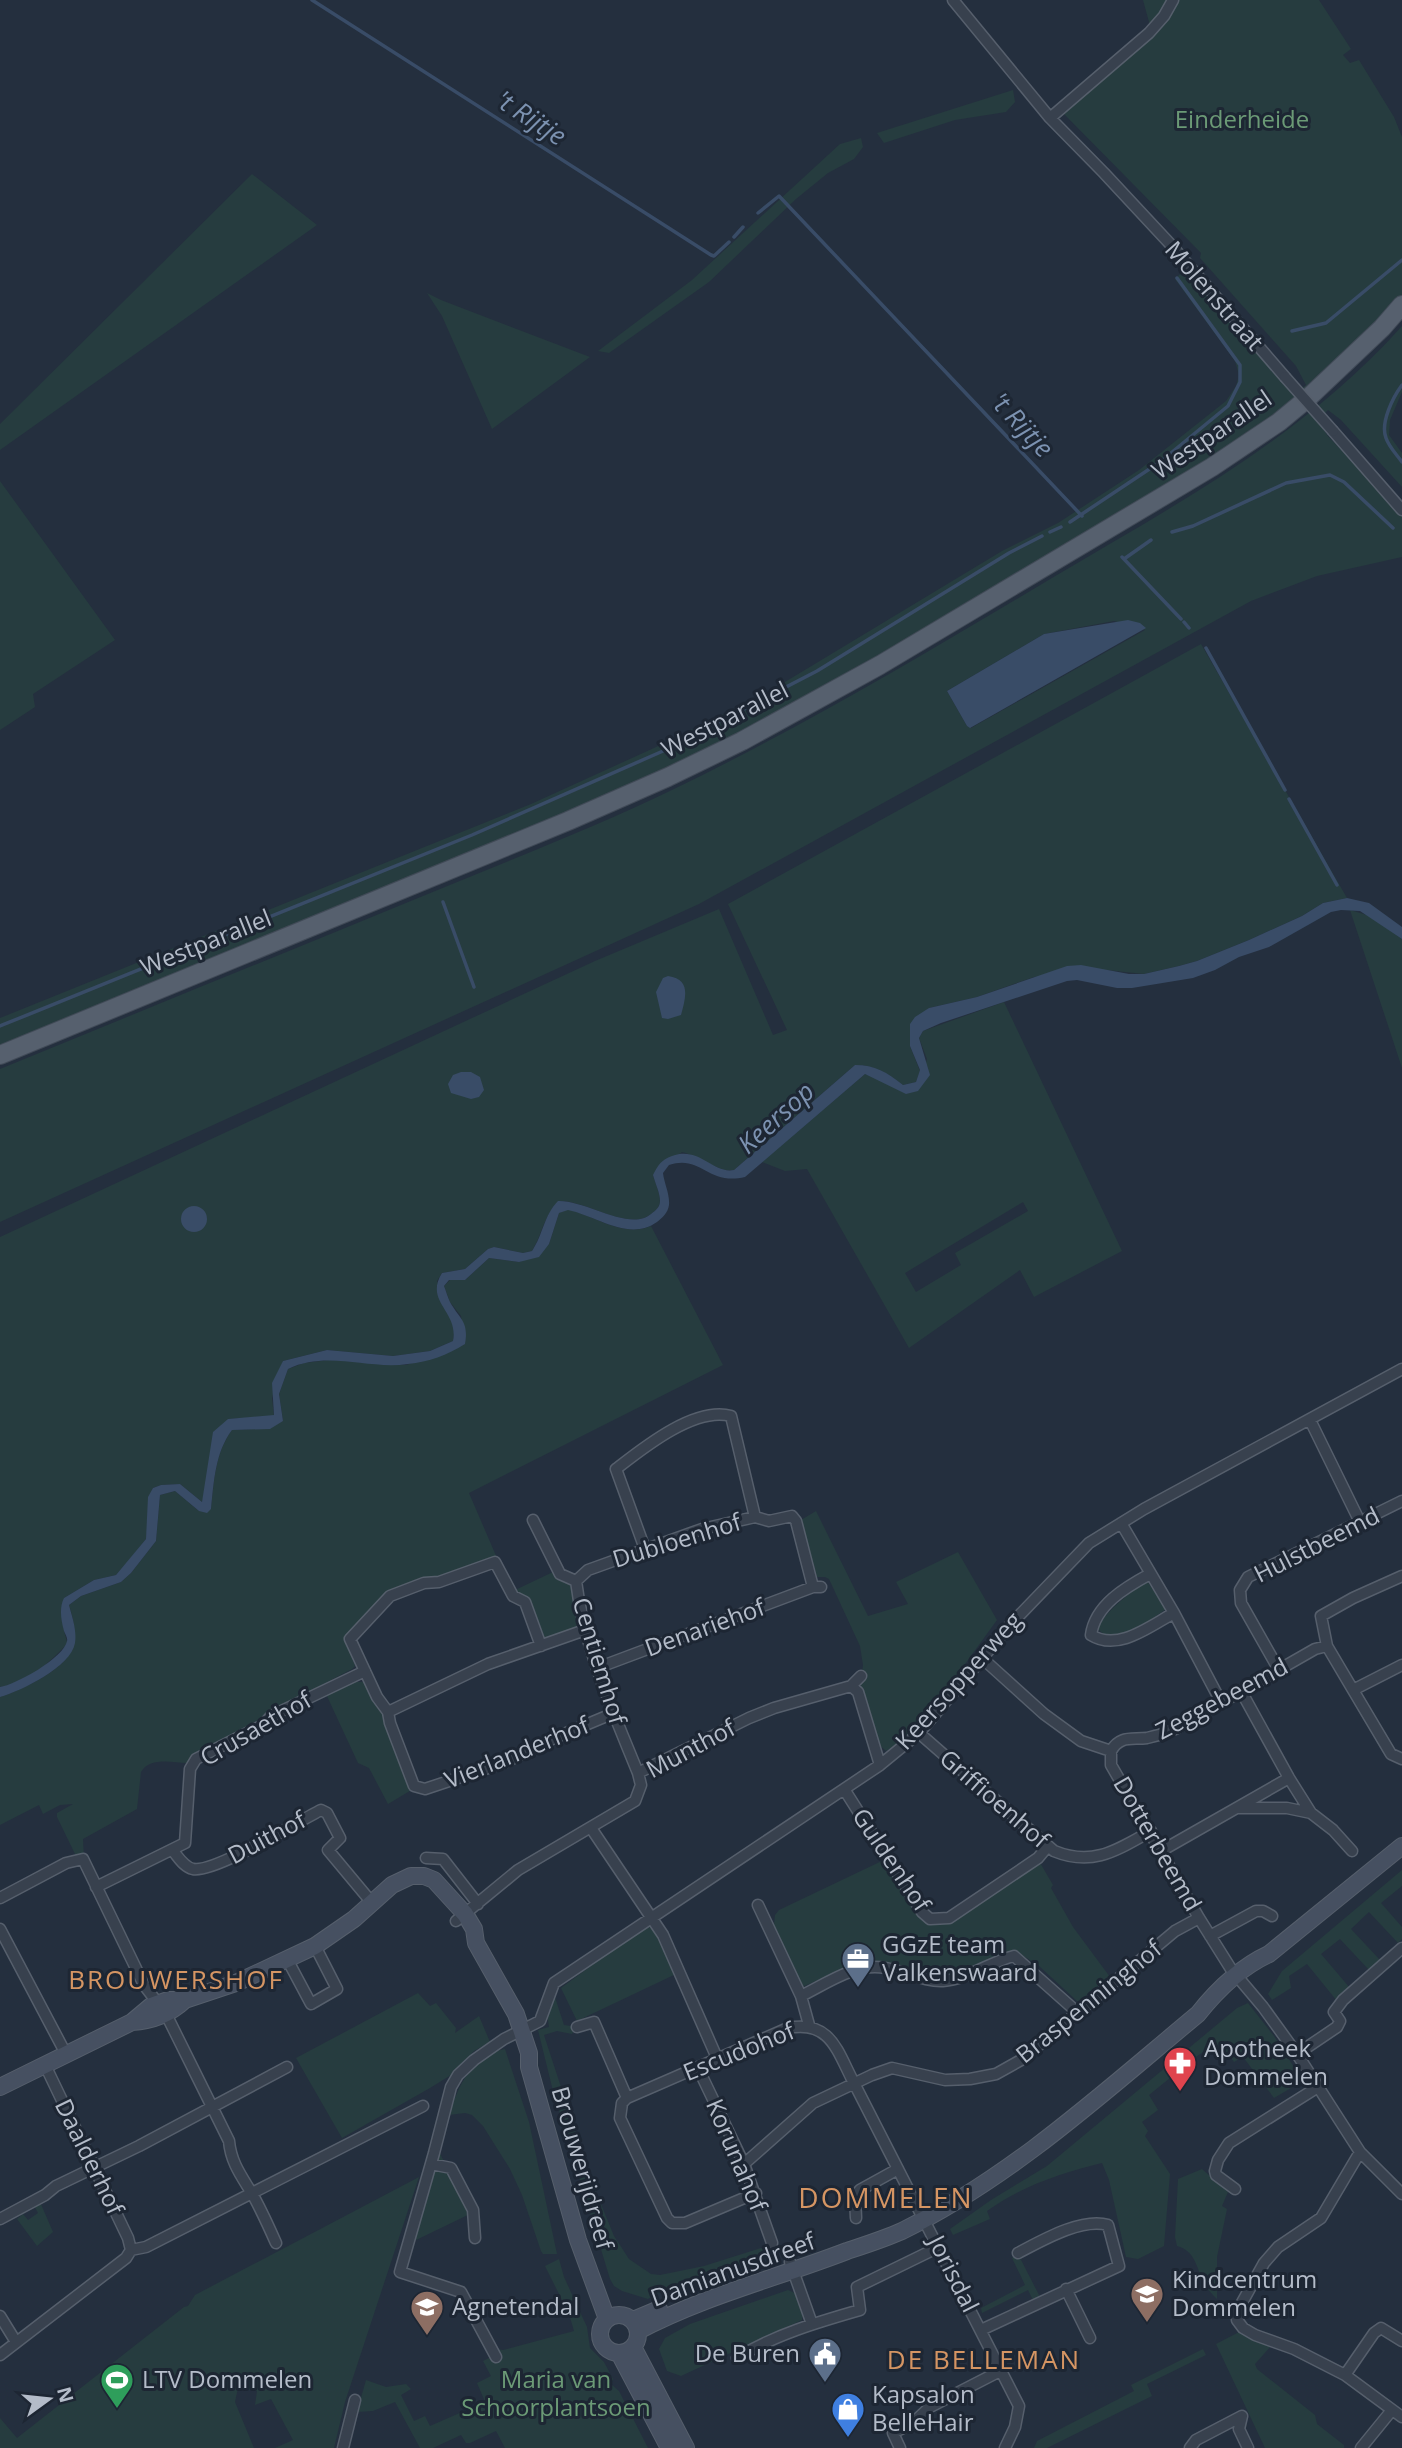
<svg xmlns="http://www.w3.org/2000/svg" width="1402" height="2448" font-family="'Open Sans',sans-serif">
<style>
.green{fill:#263c3f;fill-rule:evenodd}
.water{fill:#394c67}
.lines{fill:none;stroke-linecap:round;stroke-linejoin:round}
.stream{stroke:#394c67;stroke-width:3.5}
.street-casing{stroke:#565f6c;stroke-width:13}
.secondary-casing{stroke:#565f6c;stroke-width:18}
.primary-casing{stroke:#414a57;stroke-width:20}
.street{stroke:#38414e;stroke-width:10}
.secondary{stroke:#465061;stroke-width:16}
.primary{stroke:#56606e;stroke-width:18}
.street-bridge-casing{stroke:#565f6c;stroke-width:13;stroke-linecap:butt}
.street-bridge{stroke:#38414e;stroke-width:10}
.labels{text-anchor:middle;stroke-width:6;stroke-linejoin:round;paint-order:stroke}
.park-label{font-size:24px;fill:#6b9a76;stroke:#1d2633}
.street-label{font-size:24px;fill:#b4bcc9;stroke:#1d2633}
.poi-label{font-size:24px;fill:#b4bcc9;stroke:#1d2633;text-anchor:start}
.water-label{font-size:26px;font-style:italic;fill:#7c92b1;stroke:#1d2633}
.neighbourhood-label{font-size:26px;letter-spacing:2px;fill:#d59563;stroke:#1d2633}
.quarter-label{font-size:28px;letter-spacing:2px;fill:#d59563;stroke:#1d2633}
</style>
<rect width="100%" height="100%" fill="#242f3e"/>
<!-- green -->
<path class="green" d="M1143,0H1319L1351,49L1343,55L1350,63L1359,60L1394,117L1402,137V299L1374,331L1257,433L907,645L667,774L0,1052V1018L531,804L654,748L770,691L1002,551L1058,523L1139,470L1226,401L1236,386L1239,375L1235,361L1175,279L1184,270L1283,384L1296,393L1306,385L1296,366L1200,258L1201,253L1063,113L1152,33Z
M1013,90L1015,102L1006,112L955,120L884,143L877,133Z
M861,138L863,147L854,159L828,173L796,199L709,282L609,353L598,351L692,280L840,144Z
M252,174L317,225L0,450V424Z
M427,293L441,300L590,357L492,429L442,316Z
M1402,326V392L1390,420L1389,435L1402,453V487L1341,420L1328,410L1318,420L1327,435L1402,515V557L1317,576L1251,601L699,904L0,1222V1069C134,1014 267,960 401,905C492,867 585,832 674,789C804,726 928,652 1052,578C1177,504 1304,436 1402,326ZM1114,621L1145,630L971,728L967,726L947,691L1044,634Z
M0,481L115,640L33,694L35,707L0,730Z
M1201,644L1347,898L1323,903L1302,916L1249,940L1197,961L1179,966L1144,974L1106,970L1034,977L977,997L929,1008L910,1046L920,1071L916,1082L903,1085C887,1073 875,1065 855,1065L734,1170C718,1173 699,1156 682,1152L653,1175C655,1183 660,1193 660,1201C660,1207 656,1210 651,1214C629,1232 586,1200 559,1201C544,1215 542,1235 532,1251L523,1253L494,1247L488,1249L465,1269L442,1273L437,1281L455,1327L453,1341L430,1351L393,1356L327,1350L283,1361L272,1398L274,1416L228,1419L202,1502L180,1484L161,1485L153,1488L146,1539L127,1563L116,1575L94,1580L64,1598V1631L67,1642L66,1645C49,1663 26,1684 0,1687V1237L595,961L719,909L773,1035L787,1030L728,904Z
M1350,910L1370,916L1402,939V1068Z
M1004,1002L1122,1251L1034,1297L1020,1270L909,1348L807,1169L785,1171L762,1162L865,1074L917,1091L927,1059L919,1038L923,1031ZM1023,1202L1028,1211L955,1253L961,1265L916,1292L905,1273Z
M568,1209C595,1216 623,1238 651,1226L723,1365L469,1493L497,1558L387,1594L345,1637L355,1666L352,1669L265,1715L264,1720L192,1757L187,1763C172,1762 149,1757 141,1772L137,1809L83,1839L84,1860L76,1856L57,1817V1813L73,1804L60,1805L43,1814L39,1805L0,1825V1697C19,1691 60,1672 70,1653C78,1637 74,1621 69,1605L81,1596L121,1582L131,1573L156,1541L160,1495L175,1491L199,1511L211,1509C214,1481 215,1453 232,1430L252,1429L283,1421L279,1394L288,1369L304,1363L329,1360L406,1365L464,1344L461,1316L450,1302L444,1286L450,1280H465L489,1258L519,1262L549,1244L559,1213Z
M816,1511L868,1616L908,1604L896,1582L958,1552L997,1620L931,1711L906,1738L886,1751L877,1743L860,1689L863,1665L860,1646L829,1579L825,1577H817L801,1520Z
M553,1572L572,1585L579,1621L574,1632L546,1639C530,1625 536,1600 513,1591Z
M1147,1581L1166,1609C1149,1620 1113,1653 1097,1627C1111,1607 1128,1594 1147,1581Z
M353,1682H367L382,1710L413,1789L388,1804L369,1768L358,1763L326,1694Z
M886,1859L933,1924H948L957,1918L1039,1861L1053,1885L1051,1888L1073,1927L1110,1977L1078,2002L1038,1965L1015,1951L996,1956L950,1975L930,1973L929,1975L878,1962L863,1961L802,1987L774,1925L775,1915L779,1910Z
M1402,1870V1886L1381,1903L1402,1927V1939L1398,1943L1369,1912L1351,1929L1380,1960L1369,1970L1340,1939L1321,1954L1350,1988L1337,2001L1307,1964L1289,1976L1291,1988L1272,2000L1268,1994L1282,1971Z
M645,1926C663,1929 669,1958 676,1974L577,2021L561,1988Z
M553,1991L564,2025L577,2027L572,2034L557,2031L544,2035L592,2182L614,2236L629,2259L651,2274L660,2275L704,2266L761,2248L773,2254L673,2285L648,2299L622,2291L614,2286L610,2279L553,2091L538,2030L549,2027L547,2014Z
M418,1993L430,2006L436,2003L456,2028L455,2033L479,2016L490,2042L474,2051L451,2075L430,2088L342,2138L296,2058Z
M1248,2003L1274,2036L1303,2081L1274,2098L1243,2057L1234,2062L1227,2052L1220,2057L1212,2046L1169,2075L1170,2078L1149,2095L1158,2110L1142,2122L1148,2131L1145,2136L1170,2174L1164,2246L1138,2259L1126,2257L1109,2180L1102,2163C1062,2173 1021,2186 987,2211L990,2219L953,2235L950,2229L991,2200L1047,2166L1237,2008Z
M505,2049L529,2122L557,2254H543L541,2251L522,2195L510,2169L483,2126L472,2115L465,2113L449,2115C459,2085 471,2056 505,2049Z
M439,2152L472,2213L412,2242Z
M1202,2169L1228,2192L1222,2206L1227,2209L1217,2257V2299C1211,2293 1206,2288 1203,2281C1196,2266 1195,2251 1177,2246L1175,2237L1178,2179Z
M419,2177L345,2402L334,2448H275L293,2440L271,2399L255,2405L257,2391L238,2388L235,2402L254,2448H0V2418L17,2438L184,2307L188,2306L195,2295Z
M40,2202L53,2232L37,2246L17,2219L23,2214L28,2220L38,2213L34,2205Z
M1018,2254L1040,2297L1033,2300L1028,2290L982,2313L981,2308L1025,2285L1012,2258Z
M559,2259L564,2277L587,2327L590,2348L604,2362L613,2379L611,2384L619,2391L648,2448H505L496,2431L470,2443H466L461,2435L433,2448H420L395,2402L373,2411L357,2412L366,2380L386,2387L406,2384L411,2389L401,2395L414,2421L425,2416L430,2426L462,2412L467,2414L486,2404L477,2383L491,2376L483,2361L491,2357L496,2349L503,2350L574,2331L569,2314L545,2266Z
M788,2290L797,2294L803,2313L802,2320L681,2376L667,2371L659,2349L665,2338L690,2324Z
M1241,2331L1271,2346L1255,2364L1257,2369L1315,2415L1317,2424L1344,2445V2448H1265L1216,2344Z
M1203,2349L1206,2355L1147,2384L1152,2396L1047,2448H1034L1037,2441L1134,2391L1131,2385Z"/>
<!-- water -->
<path class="water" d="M1128,620L1140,623L1146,628L970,728L967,726L947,691L1044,634Z
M1347,898L1369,903L1402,927V939L1360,911L1341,910L1331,912L1269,947L1239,957L1215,970L1193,978L1132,988H1117L1077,980L1067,981L941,1023L923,1031L919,1038L930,1075L918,1091L906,1094L865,1074L745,1177C708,1186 701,1154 669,1165L663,1173C664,1183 670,1194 669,1205C668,1213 662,1218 657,1222C629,1242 597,1216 568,1210L559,1213L549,1244L539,1257L519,1262L489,1258L465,1280H449L444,1286C446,1291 448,1298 450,1302C460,1320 469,1321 465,1344C447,1355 429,1362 408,1364C368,1370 328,1350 288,1369L279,1394L283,1421L270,1429L232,1430C215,1453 214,1481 211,1509L207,1513L199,1511L175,1491L160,1495L156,1541L131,1573L121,1582L81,1596L69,1605C72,1617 77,1630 75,1643C71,1667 21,1691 0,1697V1687C15,1685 64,1658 67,1641C68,1638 65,1634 64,1631C61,1620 59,1608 64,1598L94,1580L116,1575L146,1539L148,1497L153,1488L161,1485L180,1484L202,1502L213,1432L228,1419L274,1415L272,1383L283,1361L327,1350L393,1356L430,1351L453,1341C459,1311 424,1302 442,1273L465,1269L488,1249L494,1247L523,1253L532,1251C543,1235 544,1215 558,1201C586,1200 630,1232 651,1214C656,1210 660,1207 660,1201C660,1193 655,1183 653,1175C658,1165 661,1160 672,1156C700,1146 712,1174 734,1170L855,1065C875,1065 887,1072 903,1085L916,1082L920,1070L910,1046V1024L915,1017L929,1008L977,997L1067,966L1081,965L1129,974H1144L1179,966L1197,961L1249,940L1302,916L1323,903Z
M668,976C691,979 686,997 681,1015L668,1019L662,1018L656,992L663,978Z
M461,1072H471L480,1077L484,1090L479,1097L471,1099L451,1093L448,1084L453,1075Z
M181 1219a13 13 0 1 1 26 0a13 13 0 1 1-26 0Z"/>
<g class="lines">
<!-- stream -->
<path class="stream" d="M312,0L711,255L714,256L729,242
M758,213L779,196L1082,516
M734,237L743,227
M1292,331L1326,323L1402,260
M1402,385C1393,397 1380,423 1386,438C1389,447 1397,455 1402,462
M1070,522L1160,462L1228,406L1240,382V365L1177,278
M1050,532L1061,527
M1172,532L1193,526L1286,483L1330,475L1344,482L1393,528
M1122,557L1181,619
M1124,559L1151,540
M1184,622L1189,628
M1206,648L1285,790
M1289,799L1337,885
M443,902L474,987
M0,1026L472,835L663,751L817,671L1009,553L1042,536"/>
<defs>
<path id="street" d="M953,0L1050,118L1104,173L1172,246L1285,377
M1050,118L1149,33L1164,16L1173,0
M1333,431L1402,510
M1310,1420L1360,1522
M533,1520L560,1574L576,1581C584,1648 613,1711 638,1773
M1121,1523L1174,1613L1221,1702
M645,1549L616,1469C643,1448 695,1406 731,1416L755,1517
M1150,1574C1126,1587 1095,1605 1091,1635C1118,1652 1150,1626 1174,1613
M1402,1576L1353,1598L1321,1616L1327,1646L1353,1690L1391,1754L1402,1759
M576,1581L588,1570L702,1529L755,1517L769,1521L792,1516L796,1521L813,1587
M541,1646L525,1602L513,1596L495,1562L439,1582L424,1583L390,1596L350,1639L377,1697L388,1712L390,1723L414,1786L425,1789L506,1762L552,1739L614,1713
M982,1658L1044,1714L1081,1741L1111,1751C1120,1735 1132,1740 1147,1738C1157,1736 1166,1733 1175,1729L1315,1649L1327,1646
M597,1668L813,1587H821
M1279,1670L1241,1603L1240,1590L1248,1577L1402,1501
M851,1686L861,1676
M1353,1690L1402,1665
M1241,1691L1289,1778L1311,1813L1333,1830L1352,1851
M388,1712L488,1664L585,1630
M919,1733L1054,1851C1093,1867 1117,1850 1151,1831
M1111,1751V1765L1199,1918L1231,1969L1263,2007L1297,2054L1360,2152L1402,2194
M844,1789L922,1912L930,1919L949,1918L1038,1858L1048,1846
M1239,1808H1287L1311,1813
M591,1828L663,1935L717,2058
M173,1851C179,1858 184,1867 193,1869C215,1873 297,1822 321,1810L327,1813L340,1838L328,1850L373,1904
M1161,1851L1289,1778
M426,1858L443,1859L478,1904
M96,1887L185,1843L190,1769L196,1759L263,1725L271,1716L365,1671
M0,1898L66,1863L83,1859L144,1985L166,2014L229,2141C231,2164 243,2178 254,2197C262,2212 269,2227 276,2243
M758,1905L801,1996L809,2025
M456,1921L518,1870L635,1801L641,1785L638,1773L749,1718L774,1708L851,1686L858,1692L880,1765
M0,1929L66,2054
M1210,1936L1256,1911H1263L1272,1916
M287,1959L311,2004L337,1989L315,1946
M801,1996C826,1984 856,1962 885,1968C904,1971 925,1982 943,1981C968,1979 990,1962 1014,1956L1077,2012
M577,2027L594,2022L627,2098L622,2103L620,2118L667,2218L672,2223H685L756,2193
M1297,2054L1337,2027L1340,2021L1334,2012L1343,2000L1402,1948
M45,2065L128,2238L131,2250
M698,2068L744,2164L772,2243
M627,2098L788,2028C831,2020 837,2051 854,2083L1019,2406L1015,2427L1005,2448
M1360,2152L1321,2218L1278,2247L1264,2263L1239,2308L1237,2320L1243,2328L1255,2335L1294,2349L1345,2375L1402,2417
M431,2164L451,2168L473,2210L475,2238
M744,2164L813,2103L872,2075L892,2068L945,2080L970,2079L996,2074L1021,2060L1175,1931L1199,1918
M1235,2189L1216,2175L1215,2171L1218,2160L1229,2143L1318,2087
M856,2218L855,2196L860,2190L898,2169
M0,2219L45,2195L56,2186L139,2146L287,2067
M790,2262L812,2324
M1066,2289L1090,2338
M0,2316L16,2342
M981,2330L1119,2266L1108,2225C1082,2217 1041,2241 1018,2253
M0,2355L126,2258L131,2250L146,2247L423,2106
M496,2357L461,2292L400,2272L434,2153L451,2087L458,2075L474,2060L504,2039L540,2021L554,1983L880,1765L919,1733L1011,1624L1089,1543L1144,1509L1402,1369
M737,2358C774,2335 818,2322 860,2310L857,2287L939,2247
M1345,2375L1374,2333L1381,2328L1402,2341
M343,2448L355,2400
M900,2448L893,2433L913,2423L930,2407L1002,2370
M1190,2448L1196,2440L1242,2416L1239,2429L1248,2448
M1361,2448L1392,2410"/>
<path id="secondary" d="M132,2022C152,2021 170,2014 185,2000
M0,2087L132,2022L151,2006L168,2000H185L236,1983L315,1946L354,1919L392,1885L411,1876H424L434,1880L465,1914L474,1929L476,1943L516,2014L529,2053V2067L578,2240L607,2319
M600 2334a19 19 0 1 1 38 0a19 19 0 1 1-38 0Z
M633,2320L659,2309
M638,2331C704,2296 777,2278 847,2251C865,2245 884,2239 902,2231C1013,2176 1104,2092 1198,2014C1217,1990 1241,1967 1269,1954L1402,1846
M633,2347L686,2448
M619,2353L669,2448"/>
<path id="primary" d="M0,1055L568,821L668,777L742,741L880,665L1212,467L1279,422L1308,398L1382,328L1402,305"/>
</defs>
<!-- street casing -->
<use href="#street" class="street-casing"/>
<!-- secondary casing -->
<use href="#secondary" class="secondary-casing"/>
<!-- primary casing -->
<use href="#primary" class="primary-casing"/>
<!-- street -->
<use href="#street" class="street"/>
<!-- secondary -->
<use href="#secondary" class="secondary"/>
<!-- primary -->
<use href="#primary" class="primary"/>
<defs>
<path id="street-bridge" d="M1285,377L1333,431"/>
</defs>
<!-- street-bridge casing -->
<use href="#street-bridge" class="street-bridge-casing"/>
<!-- street-bridge -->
<use href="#street-bridge" class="street-bridge"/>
</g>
<!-- icons -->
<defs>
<symbol id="office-pin" viewBox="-11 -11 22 30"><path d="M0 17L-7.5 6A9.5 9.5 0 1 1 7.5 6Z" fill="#5c6f8a" stroke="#1d2633"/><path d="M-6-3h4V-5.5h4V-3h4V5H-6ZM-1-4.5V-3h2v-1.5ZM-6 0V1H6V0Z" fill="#fff"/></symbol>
<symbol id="pharmacy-pin" viewBox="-11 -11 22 30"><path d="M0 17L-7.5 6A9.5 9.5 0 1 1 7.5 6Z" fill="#e0444e" stroke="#1d2633"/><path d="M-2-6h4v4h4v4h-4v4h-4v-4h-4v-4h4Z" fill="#fff"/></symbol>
<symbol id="school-pin" viewBox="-11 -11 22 30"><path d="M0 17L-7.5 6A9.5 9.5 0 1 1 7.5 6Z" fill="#8d6e63" stroke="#1d2633"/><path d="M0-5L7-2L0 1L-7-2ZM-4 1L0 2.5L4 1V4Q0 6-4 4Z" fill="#fff"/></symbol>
<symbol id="civic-pin" viewBox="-11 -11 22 30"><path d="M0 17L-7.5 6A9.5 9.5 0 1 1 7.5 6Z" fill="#5c6f8a" stroke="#1d2633"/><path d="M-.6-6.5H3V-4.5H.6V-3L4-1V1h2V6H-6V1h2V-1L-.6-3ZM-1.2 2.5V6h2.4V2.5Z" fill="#fff"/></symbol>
<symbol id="stadium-pin" viewBox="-11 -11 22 30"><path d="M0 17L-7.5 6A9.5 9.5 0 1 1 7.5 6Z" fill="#2e9e5b" stroke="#1d2633"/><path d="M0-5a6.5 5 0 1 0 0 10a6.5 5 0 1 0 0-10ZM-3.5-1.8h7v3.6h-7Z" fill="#fff"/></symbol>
<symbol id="shop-pin" viewBox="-11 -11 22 30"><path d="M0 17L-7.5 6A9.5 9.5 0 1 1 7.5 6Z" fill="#3f7fe0" stroke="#1d2633"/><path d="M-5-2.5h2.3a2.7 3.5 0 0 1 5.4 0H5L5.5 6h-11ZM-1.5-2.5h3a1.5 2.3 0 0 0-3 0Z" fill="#fff"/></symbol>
</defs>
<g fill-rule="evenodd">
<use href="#office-pin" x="839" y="1940" width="38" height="52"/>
<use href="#pharmacy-pin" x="1161" y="2044" width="38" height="52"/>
<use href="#school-pin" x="1128" y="2275" width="38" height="52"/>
<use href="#school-pin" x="408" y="2288" width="38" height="52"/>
<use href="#civic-pin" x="806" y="2335" width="38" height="52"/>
<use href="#stadium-pin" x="98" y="2361" width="38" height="52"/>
<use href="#shop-pin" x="829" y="2390" width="38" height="52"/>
</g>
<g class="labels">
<!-- park labels -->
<g class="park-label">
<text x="1242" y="128">Einderheide</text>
<text x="556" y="2388">Maria van<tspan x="556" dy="28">Schoorplantsoen</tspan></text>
</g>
<!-- street labels -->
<g class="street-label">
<text transform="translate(1214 296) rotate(49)" y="8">Molenstraat</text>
<text transform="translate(1212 435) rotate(-34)" y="8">Westparallel</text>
<text transform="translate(725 720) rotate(-27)" y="8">Westparallel</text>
<text transform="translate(206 943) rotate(-22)" y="8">Westparallel</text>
<text transform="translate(677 1541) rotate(-17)" y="8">Dubloenhof</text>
<text transform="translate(1317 1545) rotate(-27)" y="8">Hulstbeemd</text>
<text transform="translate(705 1628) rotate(-20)" y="8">Denariehof</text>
<text transform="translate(599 1661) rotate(73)" y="8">Centiemhof</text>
<text transform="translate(959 1681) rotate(-48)" y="8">Keersopperweg</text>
<text transform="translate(1222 1699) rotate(-28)" y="8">Zeggebeemd</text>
<text transform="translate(256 1729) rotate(-30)" y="8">Crusaethof</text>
<text transform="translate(691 1749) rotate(-28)" y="8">Munthof</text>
<text transform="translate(517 1753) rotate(-22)" y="8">Vierlanderhof</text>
<text transform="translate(994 1799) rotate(41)" y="8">Griffioenhof</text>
<text transform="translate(267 1838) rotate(-28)" y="8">Duithof</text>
<text transform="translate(1157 1844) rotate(60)" y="8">Dotterbeemd</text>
<text transform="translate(891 1860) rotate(56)" y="8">Guldenhof</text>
<text transform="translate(1089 2002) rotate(-39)" y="8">Braspenninghof</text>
<text transform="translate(739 2052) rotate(-22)" y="8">Escudohof</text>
<text transform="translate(736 2155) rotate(67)" y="8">Korunahof</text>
<text transform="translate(89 2157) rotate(64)" y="8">Daalderhof</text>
<text transform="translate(582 2168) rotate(74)" y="8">Brouwerijdreef</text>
<text transform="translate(733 2270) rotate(-20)" y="8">Damianusdreef</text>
<text transform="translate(953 2274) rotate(63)" y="8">Jorisdal</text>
</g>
<!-- poi labels -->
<g class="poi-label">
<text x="882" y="1953">GGzE team<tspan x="882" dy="28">Valkenswaard</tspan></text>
<text x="1204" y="2057">Apotheek<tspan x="1204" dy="28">Dommelen</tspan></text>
<text x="1172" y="2288">Kindcentrum<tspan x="1172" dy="28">Dommelen</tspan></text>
<text x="452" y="2315">Agnetendal</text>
<text x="800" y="2362" text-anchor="end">De Buren</text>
<text x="142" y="2388">LTV Dommelen</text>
<text x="872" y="2403">Kapsalon<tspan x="872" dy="28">BelleHair</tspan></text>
</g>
<!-- water labels -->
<g class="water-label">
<text transform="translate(531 118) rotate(33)" y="9">'t Rijtje</text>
<text transform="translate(1022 425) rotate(47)" y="9">'t Rijtje</text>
<text transform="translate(776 1118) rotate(-42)" y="9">Keersop</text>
</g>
<!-- neighbourhood labels -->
<g class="neighbourhood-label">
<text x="176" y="1989">BROUWERSHOF</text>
<text x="984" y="2369">DE BELLEMAN</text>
</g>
<!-- quarter labels -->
<g class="quarter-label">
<text x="886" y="2208">DOMMELEN</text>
</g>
</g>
<!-- north arrow -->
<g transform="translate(49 2399) rotate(75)" stroke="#1d2633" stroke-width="5" paint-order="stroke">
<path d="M0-5L12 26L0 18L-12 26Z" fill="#b4bcc9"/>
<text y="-10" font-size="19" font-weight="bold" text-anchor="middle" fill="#b4bcc9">N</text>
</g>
</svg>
